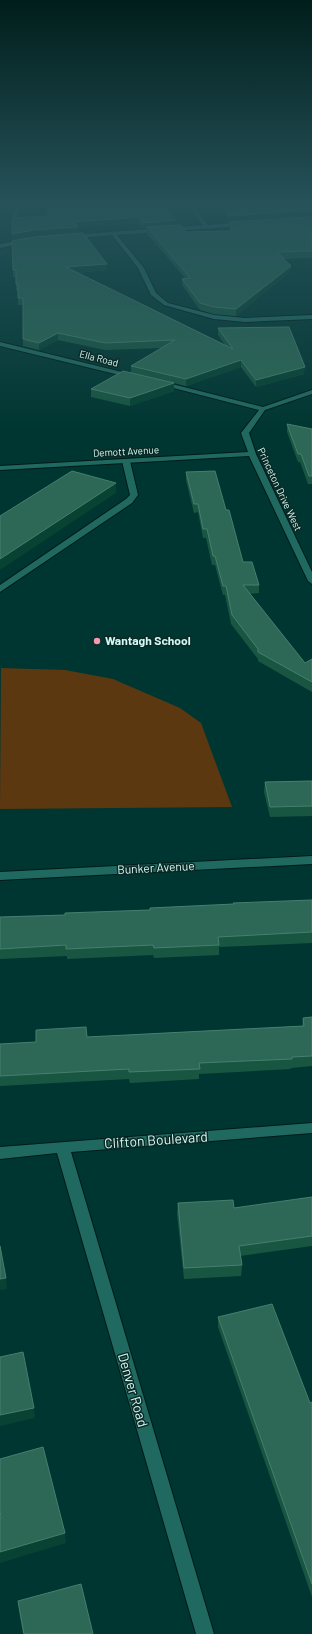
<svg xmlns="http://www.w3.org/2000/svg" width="312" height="1634" font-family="Barlow,sans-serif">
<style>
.green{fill:#5c3810}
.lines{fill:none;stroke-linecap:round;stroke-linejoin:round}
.service-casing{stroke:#001b18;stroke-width:2}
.minor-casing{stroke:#001b18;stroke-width:2}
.service{fill:#206961;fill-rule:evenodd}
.minor{fill:#206961;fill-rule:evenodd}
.wall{fill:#195642}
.shaded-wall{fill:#074233}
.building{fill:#2c6855;stroke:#467f6e}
.poi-dot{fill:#f29aae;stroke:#0c2926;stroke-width:1.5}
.labels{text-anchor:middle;stroke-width:3;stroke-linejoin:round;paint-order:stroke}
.far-street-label{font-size:10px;fill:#d0faf4;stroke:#0c2926}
.poi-label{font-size:12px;font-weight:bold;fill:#d0faf4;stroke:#0c2926;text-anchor:start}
.street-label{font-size:12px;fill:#d0faf4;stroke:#0c2926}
.near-street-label{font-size:14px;fill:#d0faf4;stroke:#0c2926}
</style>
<rect width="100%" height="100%" fill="#003631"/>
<!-- green -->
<path class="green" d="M1,668L65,670L113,679L180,708L201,723L232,807L0,809Z"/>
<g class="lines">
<defs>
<path id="service" d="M123,459H129L130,461L138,495L132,503L0,592V585L126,499L130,495L122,461Z"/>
<path id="minor" d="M15,203H21L18,217L15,219L12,217Z
M191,203H195L199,213L208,225L244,222L247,224L244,226L117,235L144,268L156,293L168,303L214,315L245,318L312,315V319L245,322L214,319L164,305L151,295L138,268L112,235L70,239L67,237L70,235L203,225L193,213Z
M27,239L30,241L29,242L0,248V244Z
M0,342L134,375L135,376L132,378L0,346Z
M160,381L263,407L312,390V394L265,410L249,433L256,454L312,572V584L308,581L249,456L0,470V466L248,452L241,433L259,410L158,384V382Z
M312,856V864L0,880V872Z
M312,1123V1133L71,1152L214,1634H196L57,1153L0,1159V1147Z"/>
</defs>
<!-- service casing -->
<use href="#service" class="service-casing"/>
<!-- minor casing -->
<use href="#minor" class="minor-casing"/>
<!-- service -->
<use href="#service" class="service"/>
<!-- minor -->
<use href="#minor" class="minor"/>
</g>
<!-- wall -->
<path class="wall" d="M223,203H312V217L228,222Z
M167,209L176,220V226L186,232L230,231L229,222L312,217V258L284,259L290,272L236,316L214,314L200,310L182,285V279L185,278L147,234V228L143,229L139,223L78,227L79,233L107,264V270L77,273L225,345L218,335V328L304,374L256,387L241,367L186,386L174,383V391L130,406L91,397V389L131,373V366L162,348L105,350L58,340L39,350L23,346V305H18V291H16V277H13V270L72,234L34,236L12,240L48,216Z
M287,424L312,429V484H308L300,462H298L287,432Z
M186,472L226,510L243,562L259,585V593L250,594L305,663L312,659V692L258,661V659L231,624L225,595H223L215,565H212L206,538H203L198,512L194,513L186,480Z
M312,781V816L270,817L264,792L265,782Z
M312,900V943L219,947V955L154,958L153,955L67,959V956L0,959V917L65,915Z
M312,1017V1066L291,1068V1069L199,1074V1079L130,1083L129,1079L0,1086V1044L36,1042L87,1037L302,1026L303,1018Z
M312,1197V1246L240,1256L242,1265L241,1276L184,1279L177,1214L178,1203L234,1208Z
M218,1317L310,1403L312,1402V1597L218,1327Z
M18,1601L93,1634H23L19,1611Z"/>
<!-- shaded-wall -->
<path class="shaded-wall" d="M312,210V216L228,222V216Z
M139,217V223L78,227L79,233L34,236L12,240V234L74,222Z
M176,220V226L147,227V228L143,229V223Z
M107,264V270L66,274V267Z
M291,266L290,272L236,316V309Z
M58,333V340L39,350V343Z
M241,360V367L186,386V379Z
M305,367L304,374L256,387V380Z
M174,383V391L130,406V398Z
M116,483V493L0,570V559Z
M6,1278L7,1289L0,1290V1279Z
M34,1408L35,1418L0,1426V1415Z
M65,1533L66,1543L0,1563V1552Z"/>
<!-- building -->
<path class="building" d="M48,203H165L167,209L176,220L143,223L139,217L74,222L78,227L34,230L12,234V218L48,216Z
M224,203H312V210L228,216Z
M312,217V251L277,252L291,266L236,309L214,307L200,303L182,279L190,278L147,227L180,225L186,232L232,231L229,222Z
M83,233L107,264L66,267L233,349L218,328L289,327L305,367L256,380L241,360L186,379L131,366L175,340L105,343L58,333L39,343L23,339V298H18V284H16V270H13L12,241L34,237Z
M123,371L174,383L130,398L91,389Z
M287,424L312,429V476H309L301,454H298Z
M72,471L116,483L0,559V516Z
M215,471L226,510H229L243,562H252L259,585H243L305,663L312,659V682L258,652V649L232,615L226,586H223L215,556H213L207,529H203L198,504H194L186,472Z
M312,781V806L270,807L265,782Z
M312,900V932L218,937L219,945L154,948L153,945L66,949V945L0,949V917L65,915V913L150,910V908L234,904L233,903Z
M312,1017V1056L292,1057V1059L199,1063L200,1069L129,1072V1069L0,1076V1044L36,1042V1030L86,1027L87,1037L304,1026L303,1018Z
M312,1197V1236L239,1246L242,1265L184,1268L178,1203L233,1200L234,1208Z
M0,1246L6,1278L0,1279Z
M272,1304L310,1403L312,1402V1584L218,1317Z
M23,1352L34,1408L0,1415V1357Z
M43,1447L65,1533L0,1552V1518H1L0,1511V1459Z
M81,1584L93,1634H24L18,1601Z"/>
<!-- sky -->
<linearGradient id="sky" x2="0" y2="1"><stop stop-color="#001e1b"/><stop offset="0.47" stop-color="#26525a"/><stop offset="1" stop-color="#26525a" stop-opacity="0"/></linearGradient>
<rect width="312" height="431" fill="url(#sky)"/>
<!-- markers -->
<circle class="poi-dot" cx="97" cy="641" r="4"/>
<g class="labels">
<!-- far-street labels -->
<g class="far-street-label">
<text transform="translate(99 358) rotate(14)" y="4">Ella Road</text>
<text transform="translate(126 451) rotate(-3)" y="4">Demott Avenue</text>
<text transform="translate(280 489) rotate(65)" y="4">Princeton Drive West</text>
</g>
<!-- poi labels -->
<g class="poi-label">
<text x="105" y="645">Wantagh School</text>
</g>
<!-- street labels -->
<g class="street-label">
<text transform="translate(156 868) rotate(-3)" y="4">Bunker Avenue</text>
</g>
<!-- near-street labels -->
<g class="near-street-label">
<text transform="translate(156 1140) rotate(-4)" y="5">Clifton Boulevard</text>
<text transform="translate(133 1390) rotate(74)" y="5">Denver Road</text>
</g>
</g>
</svg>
